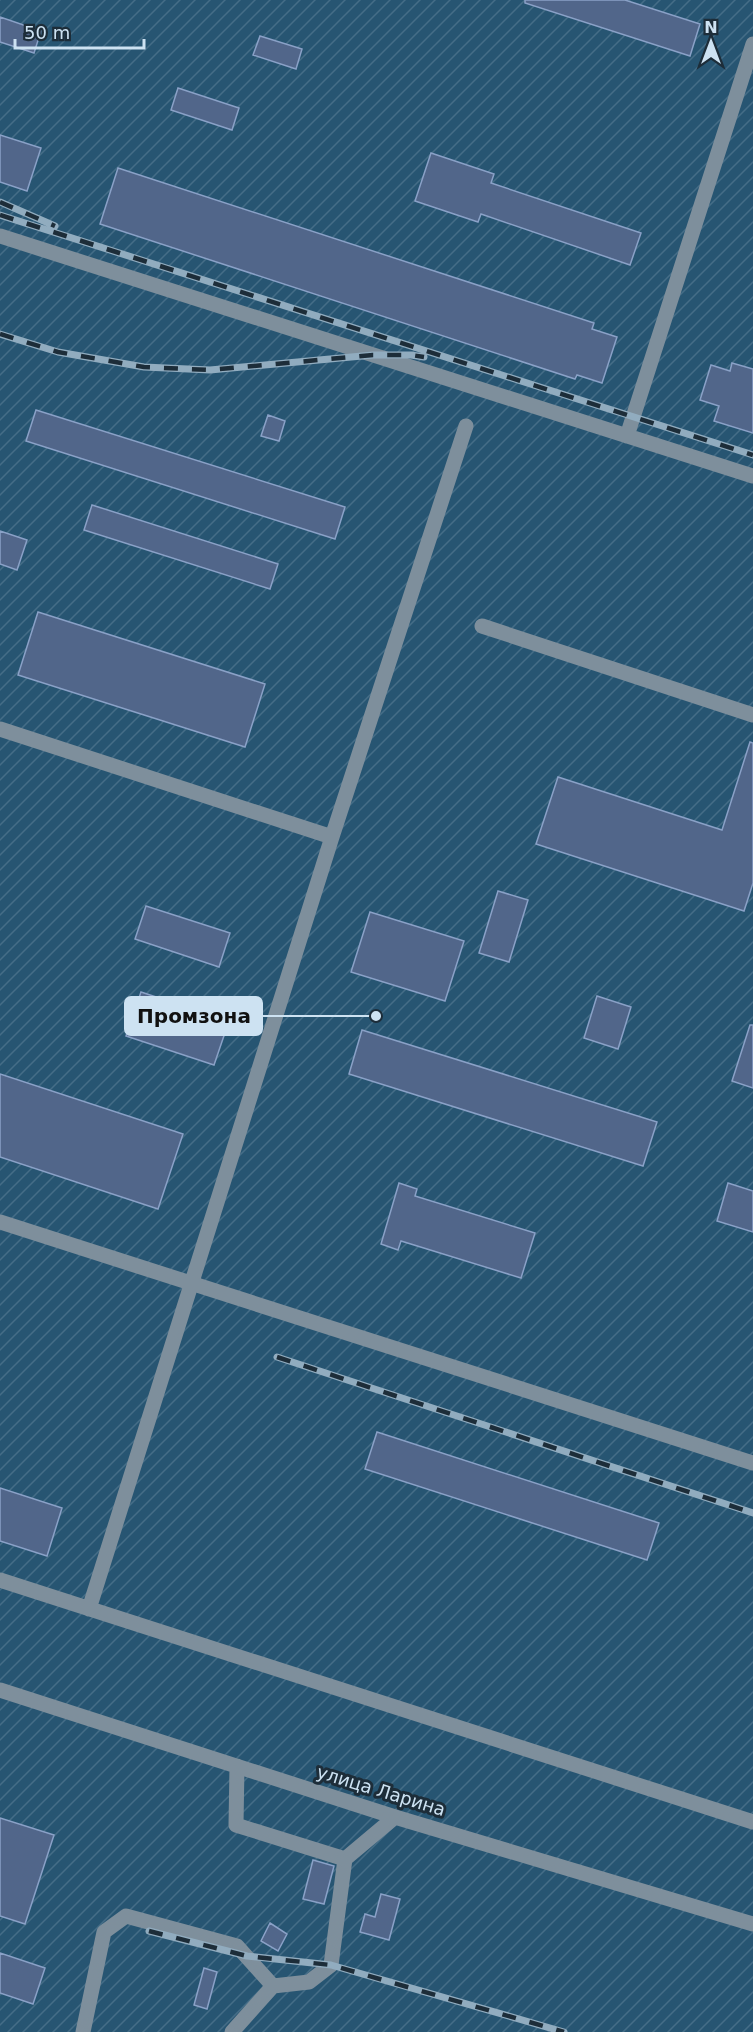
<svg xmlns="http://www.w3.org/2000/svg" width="753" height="2032" font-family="'DejaVu Sans',sans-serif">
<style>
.industrial{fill:url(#industrial-furrows)}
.building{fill:#51668a;stroke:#8aa1c7;stroke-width:1.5}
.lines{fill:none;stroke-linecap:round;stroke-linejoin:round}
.minor{stroke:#7e8f9c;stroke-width:15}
.rail-casing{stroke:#91acbf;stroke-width:7}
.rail{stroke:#1d2d39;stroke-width:4.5;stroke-dasharray:14;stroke-linecap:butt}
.labels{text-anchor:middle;stroke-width:6;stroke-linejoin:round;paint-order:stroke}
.street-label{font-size:18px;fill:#cde2f2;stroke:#1d2d39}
.leader{fill:none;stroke:#cde2f2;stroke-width:2}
.callout-dot{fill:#cde2f2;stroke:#1d2d39;stroke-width:2}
.callout{fill:#cde2f2;stroke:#cde2f2;stroke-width:2}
.callout-label{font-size:20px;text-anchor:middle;font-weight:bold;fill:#111}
</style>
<defs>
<pattern id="industrial-furrows" width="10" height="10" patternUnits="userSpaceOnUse" patternTransform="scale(1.5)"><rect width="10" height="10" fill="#275572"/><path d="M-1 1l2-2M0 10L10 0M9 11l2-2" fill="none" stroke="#456d87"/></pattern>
</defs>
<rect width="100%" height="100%" fill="#234963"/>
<!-- industrial -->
<path class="industrial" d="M0,0H753V2032H0Z"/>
<!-- building -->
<path class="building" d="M525,0H625L700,24L690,56L525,3Z
M0,17L41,31L34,53L0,42Z
M260,36L302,49L296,69L253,55Z
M178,88L239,108L232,130L171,110Z
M0,135L41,148L27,191L0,182Z
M431,153L494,174L491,183L641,233L630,265L481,214L478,222L415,201Z
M118,168L594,323L592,329L617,337L602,383L577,375L575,379L100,224Z
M732,363L753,369V433L714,421L719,406L700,400L711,365L730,371Z
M36,410L345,507L335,539L26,441Z
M268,415L285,421L279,441L261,436Z
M92,505L278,564L270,589L84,530Z
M0,531L27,540L17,570L0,564Z
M38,612L265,684L245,747L18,675Z
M750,742L753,743V883L744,911L536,844L558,777L722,830Z
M498,891L528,900L509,962L479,953Z
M146,906L230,933L219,967L135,939Z
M370,912L464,941L445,1001L351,972Z
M141,992L229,1021L214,1065L126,1036Z
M597,996L631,1007L618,1049L584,1038Z
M750,1025H753V1088L732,1081Z
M362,1030L657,1122L643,1166L349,1074Z
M0,1074L183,1134L158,1209L0,1157Z
M399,1183L417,1189L415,1196L535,1233L521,1278L401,1241L398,1250L381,1244Z
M728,1183L753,1191V1232L717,1221Z
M377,1432L659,1523L647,1560L365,1469Z
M0,1488L62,1508L47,1556L0,1541Z
M0,1818L54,1835L25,1924L0,1916Z
M313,1860L334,1866L324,1904L303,1899Z
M381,1894L400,1899L389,1940L360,1932L365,1914L375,1917Z
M270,1923L287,1934L278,1951L261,1941Z
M0,1953L45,1968L33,2004L0,1993Z
M204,1968L217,1972L207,2009L194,2005Z"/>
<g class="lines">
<!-- minor -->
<path class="minor" d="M0,236L753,476
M627,436L753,44
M482,626L753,715
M0,729L332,837
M0,1222L753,1463
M0,1580L753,1822
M89,1609L332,837L466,426
M0,1690L395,1817L753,1924
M237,1766L236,1825L345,1859L395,1817
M83,2032L104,1932L126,1916L237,1946L273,1986L309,1982L331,1965L345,1859
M232,2032L273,1986"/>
<defs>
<path id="rail" d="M0,202L55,226
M0,215L753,455
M0,334L58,352L144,367L210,370L373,355H411L424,357
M277,1357L753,1513
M149,1931L247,1956L331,1965L564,2032"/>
</defs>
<!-- rail casing -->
<use href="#rail" class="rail-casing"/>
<!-- rail -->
<use href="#rail" class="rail"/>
</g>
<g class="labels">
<!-- street labels -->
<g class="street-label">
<text transform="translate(381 1791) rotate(17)" y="6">улица Ларина</text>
</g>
</g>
<!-- callouts -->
<path class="leader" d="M376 1016L262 1016"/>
<circle class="callout-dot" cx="376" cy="1016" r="6"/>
<rect class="callout" x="125" y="997" width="137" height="38" rx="6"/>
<g class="callout-label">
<text x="194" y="1023">Промзона</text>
</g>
<!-- north arrow -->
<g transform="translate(711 42)" stroke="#1d2d39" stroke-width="4.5" paint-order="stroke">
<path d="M0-4.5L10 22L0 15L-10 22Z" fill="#cde2f2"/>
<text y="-9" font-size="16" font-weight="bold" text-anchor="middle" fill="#cde2f2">N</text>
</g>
<!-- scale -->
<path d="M15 39v9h129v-9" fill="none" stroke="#cde2f2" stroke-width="3"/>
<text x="24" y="39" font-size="18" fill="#cde2f2" stroke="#1d2d39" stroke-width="4.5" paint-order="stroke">50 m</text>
</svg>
